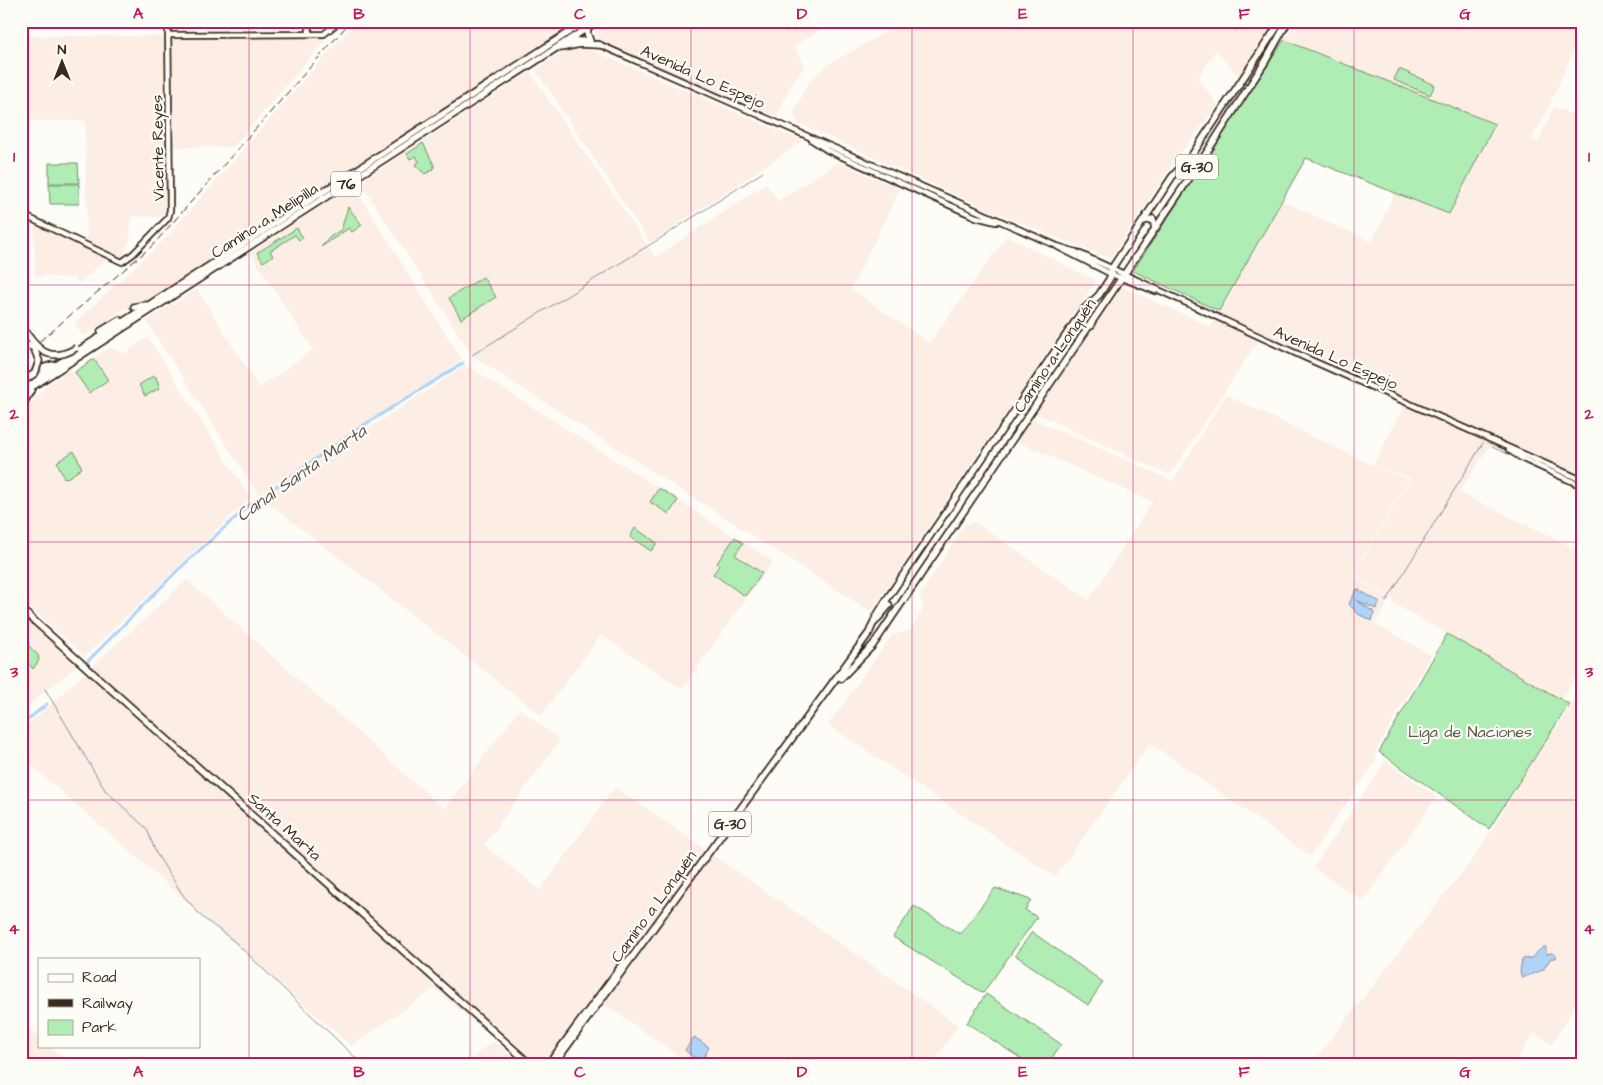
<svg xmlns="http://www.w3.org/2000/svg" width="1603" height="1085" font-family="'Architects Daughter',sans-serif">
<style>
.built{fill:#fceee5}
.green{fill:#afedb4;stroke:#758c69}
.water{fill:#b0d3f8;stroke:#818fa1}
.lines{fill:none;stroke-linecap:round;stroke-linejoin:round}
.stream{stroke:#818fa1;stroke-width:1}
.canal{stroke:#b0d3f8;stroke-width:3}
.tertiary-casing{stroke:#3b2a1e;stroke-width:8}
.secondary-casing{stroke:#3b2a1e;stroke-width:8}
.primary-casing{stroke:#3b2a1e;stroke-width:9}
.tertiary{stroke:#fdfcf7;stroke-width:4.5}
.secondary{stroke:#fdfcf7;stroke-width:4.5}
.primary{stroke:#fdfcf7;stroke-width:5.5}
.rail{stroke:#3b2a1e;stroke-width:1;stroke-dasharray:8 4;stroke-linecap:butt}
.primary-bridge-casing{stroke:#3b2a1e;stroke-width:9;stroke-linecap:butt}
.primary-bridge{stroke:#fdfcf7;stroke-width:5.5}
.grid{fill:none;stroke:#c2185b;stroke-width:1;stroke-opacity:0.55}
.labels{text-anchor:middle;stroke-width:4.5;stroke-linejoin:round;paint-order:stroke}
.shield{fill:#fdfcf7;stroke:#75695f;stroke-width:1}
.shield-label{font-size:15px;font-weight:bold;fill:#3b2a1e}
.street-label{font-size:16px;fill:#3b2a1e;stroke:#fdfcf7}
.park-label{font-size:16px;fill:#585b44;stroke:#fdfcf7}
.water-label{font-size:18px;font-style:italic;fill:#585454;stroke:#fdfcf7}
.neatline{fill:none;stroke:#c2185b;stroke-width:2}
.grid-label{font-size:16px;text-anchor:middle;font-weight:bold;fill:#c2185b}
</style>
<rect width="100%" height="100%" fill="#fdfcf7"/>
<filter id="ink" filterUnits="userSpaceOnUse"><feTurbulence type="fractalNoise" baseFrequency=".02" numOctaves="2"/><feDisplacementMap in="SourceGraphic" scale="10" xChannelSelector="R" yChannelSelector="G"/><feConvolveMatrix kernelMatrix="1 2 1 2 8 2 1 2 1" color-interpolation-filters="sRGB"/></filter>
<g filter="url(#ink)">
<!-- built -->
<path class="built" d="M356,21H581L149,302L125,309L83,337L74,323L164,240Z
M610,21H835L794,46L805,66L791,85L777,117L595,40V31Z
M905,21H1275L1270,32L1239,78L1216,50L1198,78L1218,105L1175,160L1110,259L996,213L798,123L794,112L809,81L827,65Z
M1297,21H1582V31L1544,118L1531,139L1538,143L1554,106L1577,117L1582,106V477L1494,440L1459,492L1582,552V668L1561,700L1393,603L1394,600L1352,575L1411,479L1373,465L1404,405L1262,335L1170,475L1035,413L1120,286L1211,327L1282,201L1372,242L1395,192L1449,214L1494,124L1284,40Z
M21,36H166V217H131L130,240L122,259L87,242L85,121H21Z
M171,36L328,37L233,147H173Z
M574,47H584L803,141L650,243L535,69Z
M530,72L655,257L766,184L778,201L838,162L900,189L851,289L929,343L1007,236L1096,281L871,612L473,356L360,182Z
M353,185L462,360L259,495L146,321L197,289L259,388L313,349L250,253Z
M34,223L76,244L107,259L79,283L73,278L35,276Z
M148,337L250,498L85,656L26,604L21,596V459L28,445L26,412L29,400L43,391L42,388L71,369L73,371L111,347L124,354Z
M466,365L773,561L682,689L601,635L541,715L262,498Z
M1226,395L1372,465L1409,480L1351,575L1390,599L1375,624L1431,655L1377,749L1375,762L1310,856L1150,743L1055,877L828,725L892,635L910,631L924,607L919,597L965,524L975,522L1089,600L1152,502L1016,441L1031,418L1173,481Z
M187,580L444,809L520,709L560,740L484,845L540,890L615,787L958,1025L933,1064H690L597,999L550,1064H526L434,989L351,1046L21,756V731Z
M21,614L79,664L21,711Z
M1582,689V994L1552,1044L1534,1033L1514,1064H1311L1478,852L1535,758Z
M1386,761L1437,797L1363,901L1313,868Z
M21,1023L39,1037V1046H50L71,1064H21Z
M493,1041L522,1064H463Z"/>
<!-- green -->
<path class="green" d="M1284,40L1495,124L1449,214L1306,158L1219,311L1133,271Z
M1399,69L1435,85L1430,95L1394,80Z
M423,143L434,165V169L425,174L415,165L419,162L416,156L410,159L407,154Z
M49,163H78L79,183H49Z
M49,184H79V204H50Z
M348,207L362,225L352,232L349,228L321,247L331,236L341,230Z
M297,228L303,238L299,240L295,235L270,251L273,256L263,262L257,253Z
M483,277L496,297L461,319L449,298Z
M94,359L108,380L89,393L75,372Z
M153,376L156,377L160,388L145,396L139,385Z
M74,451L82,468L69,477L64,478L57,462Z
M659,488L678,500L669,514L650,502Z
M635,528L657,543L651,551L630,537Z
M735,537L743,543L735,555L762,573L745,596L713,574L719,566L717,563Z
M1447,634L1569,704L1489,829L1379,752Z
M27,644L38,655L39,660L33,669L21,655V649Z
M995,888L1031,900L1025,910L1037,917L983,993L893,937L914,906L960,934Z
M1032,932L1103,982L1088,1005L1015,955Z
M986,994L1061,1044L1048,1064H1029L967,1023Z"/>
<!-- water -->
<path class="water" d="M1357,589L1380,602L1376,609L1356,600L1374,612L1372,621L1358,614L1349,604Z
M1543,947H1546V954L1552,953L1557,957L1550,959L1543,970L1522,978L1520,972L1522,959L1531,958Z
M694,1037L709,1047L703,1059L693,1057L685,1050Z"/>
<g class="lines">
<!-- stream -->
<path class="stream" d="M472,355L664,236L763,172
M1492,447L1519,459
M1386,602L1483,443
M45,689L105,790L147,829L156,853L183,895L202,917L234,941L362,1064"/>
<!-- canal -->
<path class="canal" d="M88,661L178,570L247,507L364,425L463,363
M21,725L47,704"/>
<defs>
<path id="tertiary" d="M309,21V34
M168,35L324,34L340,21
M21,214L122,262L133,254L168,218L170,210L168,21
M548,1064L620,967"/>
<path id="secondary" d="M598,44L1057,246L1076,252L1306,358L1582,480
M812,140L827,150L976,217L996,222
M1058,247L1111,274L1155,291
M1509,450L1523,459L1582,486"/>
<path id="primary" d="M569,41H590L587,33L588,27
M560,48L580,44L600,45
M1143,221L1153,219L1155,229
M134,307L146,305
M1078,318L1080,327L1091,326
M101,331L119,320
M36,370L52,365
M21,388L586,21
M21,394L598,21
M21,445L22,406L31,390
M21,609L530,1064
M874,623L889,605
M841,678L873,645L1209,149L1265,62L1288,21
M620,967L629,960
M554,1064L869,633L876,617L887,599L1083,310L1099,295L1110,278L1112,268L1143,221L1172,177L1192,155L1281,21"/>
</defs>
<!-- tertiary casing -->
<use href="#tertiary" class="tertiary-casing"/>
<!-- secondary casing -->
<use href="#secondary" class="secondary-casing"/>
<!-- primary casing -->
<use href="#primary" class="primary-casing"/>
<!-- tertiary -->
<use href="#tertiary" class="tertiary"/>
<!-- secondary -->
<use href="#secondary" class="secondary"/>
<!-- primary -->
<use href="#primary" class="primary"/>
<!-- rail -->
<path class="rail" d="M21,357L152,246L351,21"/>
<defs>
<path id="primary-bridge" d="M21,326C37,348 48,365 76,348
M21,342L34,348L39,361L35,373L21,383"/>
</defs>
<!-- primary-bridge casing -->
<use href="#primary-bridge" class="primary-bridge-casing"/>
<!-- primary-bridge -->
<use href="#primary-bridge" class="primary-bridge"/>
</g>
</g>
<!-- grid -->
<path class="grid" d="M249,21V1064M470,21V1064M691,21V1064M912,21V1064M1133,21V1064M1354,21V1064M21,285H1582M21,542H1582M21,800H1582"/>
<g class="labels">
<!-- shield labels -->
<g class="shield">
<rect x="1176" y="154.5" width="42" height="25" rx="4"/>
<rect x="331" y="171.5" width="30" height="25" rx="4"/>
<rect x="709" y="811.5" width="42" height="25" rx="4"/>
</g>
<g class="shield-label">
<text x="1197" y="172">G-30</text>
<text x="346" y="189">76</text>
<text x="730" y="829">G-30</text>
</g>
<!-- street labels -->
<g class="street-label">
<text transform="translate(703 76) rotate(24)" y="6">Avenida Lo Espejo</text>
<text transform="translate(157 148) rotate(-91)" y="6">Vicente Reyes</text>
<text transform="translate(264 220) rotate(-33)" y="6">Camino a Melipilla</text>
<text transform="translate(1054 355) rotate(-56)" y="6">Camino a Lonquén</text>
<text transform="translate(1336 357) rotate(24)" y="6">Avenida Lo Espejo</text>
<text transform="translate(285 826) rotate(42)" y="6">Santa Marta</text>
<text transform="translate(653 906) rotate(-54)" y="6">Camino a Lonquén</text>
</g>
<!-- park labels -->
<g class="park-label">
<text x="1470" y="737">Liga de Naciones</text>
</g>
<!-- water labels -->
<g class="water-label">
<text transform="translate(301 473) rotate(-35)" y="6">Canal Santa Marta</text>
</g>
</g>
<!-- margin -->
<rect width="1603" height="1085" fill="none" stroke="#fdfcf7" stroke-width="55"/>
<!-- legend -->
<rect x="38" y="958" width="162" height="90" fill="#fdfcf7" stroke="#afa8a0"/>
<rect x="48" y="974" width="25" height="8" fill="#fdfcf7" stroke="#afa8a0"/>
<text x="82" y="982" font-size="15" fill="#3b2a1e">Road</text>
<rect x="48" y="999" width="25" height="8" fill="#3b2a1e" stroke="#afa8a0"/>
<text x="82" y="1008" font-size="15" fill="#3b2a1e">Railway</text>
<rect x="48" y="1020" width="25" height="15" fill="#afedb4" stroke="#afa8a0"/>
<text x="82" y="1032" font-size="15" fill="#3b2a1e">Park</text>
<!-- north arrow -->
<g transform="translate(62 62)" stroke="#fdfcf7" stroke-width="4" paint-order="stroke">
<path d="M0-4L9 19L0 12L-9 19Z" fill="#3b2a1e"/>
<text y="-8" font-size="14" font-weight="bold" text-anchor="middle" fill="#3b2a1e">N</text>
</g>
<rect x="28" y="28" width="1548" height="1030" class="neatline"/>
<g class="grid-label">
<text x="138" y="19">A</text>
<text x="359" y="19">B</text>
<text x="580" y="19">C</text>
<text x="802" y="19">D</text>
<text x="1023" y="19">E</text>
<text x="1244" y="19">F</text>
<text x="1465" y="19">G</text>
<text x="14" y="162">1</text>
<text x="1589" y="162">1</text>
<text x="14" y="419">2</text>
<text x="1589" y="419">2</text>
<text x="14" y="677">3</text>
<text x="1589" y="677">3</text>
<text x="14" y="934">4</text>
<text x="1589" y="934">4</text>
<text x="138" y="1077">A</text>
<text x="359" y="1077">B</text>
<text x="580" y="1077">C</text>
<text x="802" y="1077">D</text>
<text x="1023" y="1077">E</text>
<text x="1244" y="1077">F</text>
<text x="1465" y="1077">G</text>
</g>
</svg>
